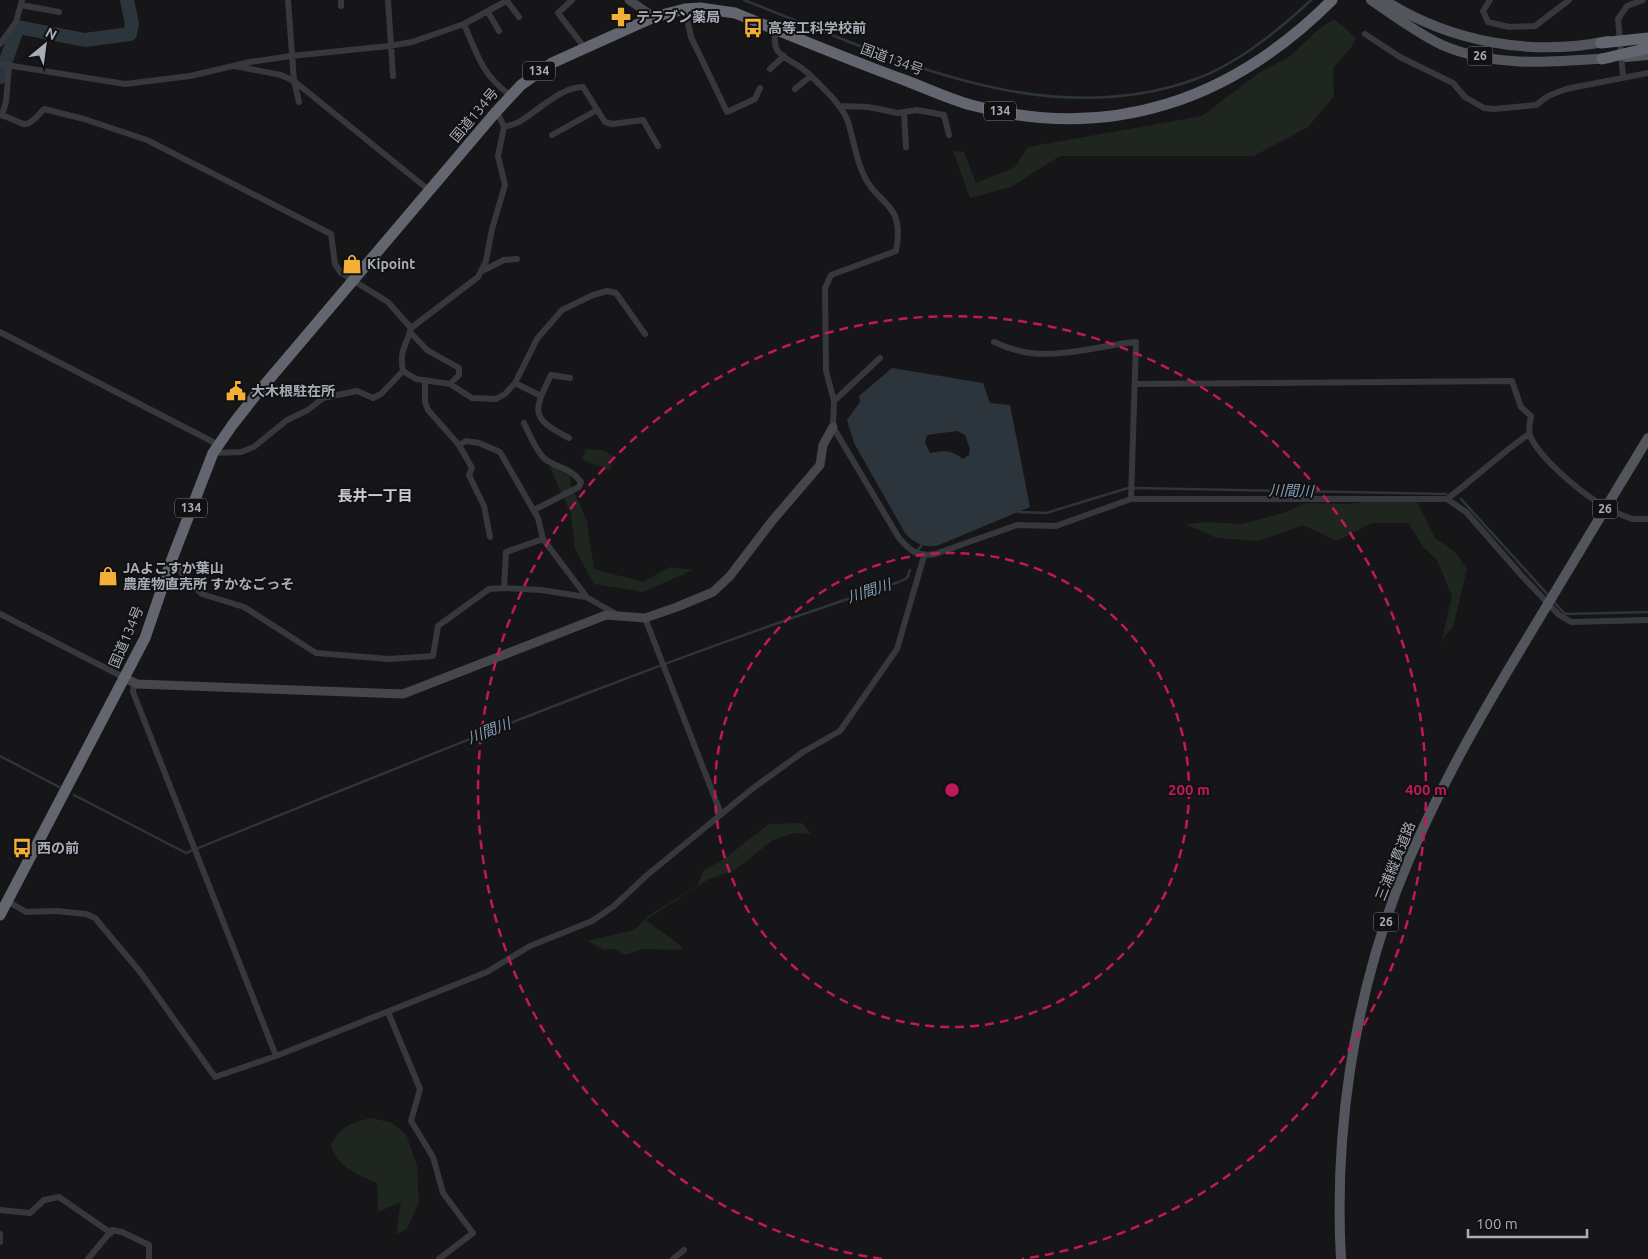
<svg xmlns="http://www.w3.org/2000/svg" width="1648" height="1259" font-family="Ubuntu,'Noto Sans JP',sans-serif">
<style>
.green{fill:#1e261f}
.water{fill:#2c353c;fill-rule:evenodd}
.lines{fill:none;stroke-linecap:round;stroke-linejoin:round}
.stream{stroke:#2c353c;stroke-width:2.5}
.river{stroke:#2c353c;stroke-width:14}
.street{stroke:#37383d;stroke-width:6}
.secondary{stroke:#45474d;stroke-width:9}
.primary{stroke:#53555c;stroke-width:10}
.highway{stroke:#63666e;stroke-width:11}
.ring{fill:none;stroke:#c2185b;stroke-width:2.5;stroke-dasharray:9 6}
.labels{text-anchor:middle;stroke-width:4;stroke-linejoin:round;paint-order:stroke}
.shield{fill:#111113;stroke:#7b7e86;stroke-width:1}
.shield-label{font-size:12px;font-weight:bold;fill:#a8adb8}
.poi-label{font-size:14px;font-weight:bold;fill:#a8adb8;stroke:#111113;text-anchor:start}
.street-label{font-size:14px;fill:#a8adb8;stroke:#111113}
.water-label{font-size:15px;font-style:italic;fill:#7f9bb3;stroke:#111113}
.neighbourhood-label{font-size:15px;font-weight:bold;fill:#c9ccd4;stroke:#111113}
.centre{fill:#c2185b;stroke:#111113;stroke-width:2.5}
.ring-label{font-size:15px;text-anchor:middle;font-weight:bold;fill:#c2185b;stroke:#111113;stroke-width:4;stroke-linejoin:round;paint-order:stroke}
</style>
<rect width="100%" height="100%" fill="#161618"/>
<!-- green -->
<path class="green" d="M1334,19L1356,38L1351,48L1333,68L1334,96L1308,127L1254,156H1060L1011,187L970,198L953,151L964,152L976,183L1015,167L1028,147L1202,116L1259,73L1290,56L1319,29Z
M586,449L602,450L613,456L610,470L582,460Z
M548,463L571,475L570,482L587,521L594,569L643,582L670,567L693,570L643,592L594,584L575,549L571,514Z
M1392,499L1418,503L1435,538L1455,552L1467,569L1453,627L1443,638L1439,653L1452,596L1437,560L1424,548L1408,523H1372L1337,541L1303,525L1259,541L1217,538L1185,524L1206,522L1241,524L1283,513L1306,503L1348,504Z
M802,823L811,834L795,833L773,840L735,870L707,880L646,920L680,945L682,950L644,949L625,955L614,949L604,950L587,941L634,930L648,916L697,886L704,870L724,859L769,824Z
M372,1118L392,1123L406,1134L417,1166L419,1202L407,1229L396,1234L401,1202L378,1212L377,1183C356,1174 338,1168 331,1145C341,1126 352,1122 372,1118Z"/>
<!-- water -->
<path class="water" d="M892,368L983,383L990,403L1010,405L1030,507L939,545C925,549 914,543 905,533L854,443L847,420L860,402L859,396ZM957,431L965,435L970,449L969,455L963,459C951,450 945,450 930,453L925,443L927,435Z"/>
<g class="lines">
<!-- stream -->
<path class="stream" d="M744,0C884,54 1040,134 1193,80C1234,66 1279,30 1311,0
M1135,488L1446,494
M1461,499L1549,596
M1019,512L1046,513L1128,488
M918,550L923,543
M1553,601L1565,614L1648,612
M0,756L59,787
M74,795L186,853C422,758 656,661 899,582L907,578L910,570"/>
<!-- river -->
<path class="river" d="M0,77L18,27L85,40L130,34L132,24L127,0"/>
<!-- street -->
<path class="street" d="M288,0L294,81L299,102
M388,0L393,76
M508,0L464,24C477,54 482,75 510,95
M572,0L558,13L584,47
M1490,0L1483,11L1488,22L1509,27L1535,26L1569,0
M507,1L519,17
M21,5L59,12
M341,6V0
M685,9L691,37L727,112L755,99L760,88
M488,12L499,31
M776,29C769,61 792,56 810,75C823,88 840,103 847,119C853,136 855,155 862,171C876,207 906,200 896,251L831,275L825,288L826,371L834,401
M1365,34L1400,57L1453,83L1465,97L1484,108L1494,109L1536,105L1548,96L1566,89L1648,73
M0,44L16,22L22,0
M0,64L125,84L190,76L250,62L291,56L389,46L412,42L464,24
M235,66L281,75L294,81L430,191
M770,69L784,56
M1623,77L1618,19L1627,6L1643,0
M795,89L811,76
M839,106L868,107L898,113L917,110L944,115L949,135
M904,112L906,147
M0,115C27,122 22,134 44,109L84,119L147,140L331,234L335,264L341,273L388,302L411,328C406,346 399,351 403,371L416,379L450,384L472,398L496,399L505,394L515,383L537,339L562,310L593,295L607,291L616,293L645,334
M2,115L6,102L9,66
M504,127C510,125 517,124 522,120C540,109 561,87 583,87L605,122L612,124L643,120L658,146
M552,135L597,110
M482,271L504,260L517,259
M411,328L478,277L486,261L492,229L505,185L498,156L504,127L499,116L495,113
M0,332L219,445
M410,332L427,350L459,368V375L450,384
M994,342C1044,366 1085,347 1136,342L1131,499
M880,358L834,401L833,427L899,538C910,551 918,557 935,554L1017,525L1056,526L1131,499H1447C1475,478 1500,454 1529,434
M425,380V402L428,410L459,445L472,468L469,475L484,506L490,537
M515,383L541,396
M1135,384L1512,381L1521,407L1531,416C1530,422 1528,431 1530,436C1540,458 1577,489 1597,502
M524,423C530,435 535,449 544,458C556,469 568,465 581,482L579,487L534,510
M569,438C530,418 533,412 551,375L570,378
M459,445L466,441L479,443L500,452L538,518L543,539L586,596
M213,453L241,452L254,447L287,420L308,410L323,398L357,391L373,398L381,394L403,371
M1447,499L1466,512L1522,576L1559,615L1571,622L1648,620
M1612,511L1632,519H1648
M172,559L187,581L202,594L244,607L316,653L389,659L433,656L438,626L489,589L504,588L541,590L586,597L618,615
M504,588L506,552L543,539
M0,614L125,678
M645,618L721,814
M134,683L133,692L276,1056
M7,901L26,912L56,911L86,914L95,918L141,973L215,1077L276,1056L487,972L530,946L592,921L614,906L646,876L752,789L803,752L840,731L897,649L924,556
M388,1012L420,1089L411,1121L433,1157L443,1193L473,1233L439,1259
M0,1210L30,1213L44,1200L59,1197L111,1233
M0,1234V1242
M88,1259L112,1230L122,1232L149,1245V1259
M673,1259L684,1250"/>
<!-- secondary -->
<path class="secondary" d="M629,0L654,17
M125,678L137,684L403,694L606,615L645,618L677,607L713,592L730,576L772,521L820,465L823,445L833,427"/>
<!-- primary -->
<path class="primary" d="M1371,0C1394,16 1417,33 1442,45C1495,68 1553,62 1609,58
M1384,0C1450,42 1531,57 1608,41
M1626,57L1648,55
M1341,1259C1334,1134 1353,1006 1397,889C1431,802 1477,721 1525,642C1566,573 1607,506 1648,438"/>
<!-- highway -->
<path class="highway" d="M1601,43L1648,38
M1602,59L1648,48
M0,915L145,638L172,559L213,453L233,424L255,396L495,113L521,85L552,63L654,17L685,9L700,8L735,13C792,36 849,60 907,81C928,89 949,99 971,105C1110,143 1232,100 1332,0"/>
</g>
<!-- distance rings -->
<g class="ring">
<circle cx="952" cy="790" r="237"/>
<path d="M882 1259A474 474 0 1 1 1022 1259"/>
</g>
<!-- icons -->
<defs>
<symbol id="pharmacy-bare" viewBox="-9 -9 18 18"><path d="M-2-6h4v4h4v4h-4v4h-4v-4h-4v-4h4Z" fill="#f2b134" stroke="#111113" stroke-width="2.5" paint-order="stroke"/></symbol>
<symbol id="bus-bare" viewBox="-9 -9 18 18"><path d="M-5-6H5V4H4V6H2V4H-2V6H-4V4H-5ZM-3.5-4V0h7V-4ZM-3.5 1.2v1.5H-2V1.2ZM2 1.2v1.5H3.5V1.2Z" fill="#f2b134" stroke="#111113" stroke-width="2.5" paint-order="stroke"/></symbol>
<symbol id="shop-bare" viewBox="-9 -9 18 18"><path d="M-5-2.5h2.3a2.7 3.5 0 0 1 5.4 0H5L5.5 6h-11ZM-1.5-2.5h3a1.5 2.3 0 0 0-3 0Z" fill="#f2b134" stroke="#111113" stroke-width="2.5" paint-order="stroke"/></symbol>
<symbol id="civic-bare" viewBox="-9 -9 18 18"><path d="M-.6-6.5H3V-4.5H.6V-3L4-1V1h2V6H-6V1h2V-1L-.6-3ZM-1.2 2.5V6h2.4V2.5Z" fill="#f2b134" stroke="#111113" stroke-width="2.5" paint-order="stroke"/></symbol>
</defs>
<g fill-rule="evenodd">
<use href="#pharmacy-bare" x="607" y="3" width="28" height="28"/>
<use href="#bus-bare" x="739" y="14" width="28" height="28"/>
<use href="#shop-bare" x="338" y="250" width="28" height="28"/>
<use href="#civic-bare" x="222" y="377" width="28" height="28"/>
<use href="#shop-bare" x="94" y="562" width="28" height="28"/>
<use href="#bus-bare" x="8" y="834" width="28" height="28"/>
</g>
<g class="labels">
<!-- shield labels -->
<g class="shield">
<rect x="1467.5" y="46.5" width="25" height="19" rx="4"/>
<rect x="523" y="61.5" width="32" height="19" rx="4"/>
<rect x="984" y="101.5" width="32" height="19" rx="4"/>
<rect x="175" y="498.5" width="32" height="19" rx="4"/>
<rect x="1592.5" y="499.5" width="25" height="19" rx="4"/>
<rect x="1373.5" y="912.5" width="25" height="19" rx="4"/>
</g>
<g class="shield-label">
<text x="1480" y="60">26</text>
<text x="539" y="75">134</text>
<text x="1000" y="115">134</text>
<text x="191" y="512">134</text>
<text x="1605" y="513">26</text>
<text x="1386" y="926">26</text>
</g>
<!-- poi labels -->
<g class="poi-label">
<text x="636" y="22">テラブン薬局</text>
<text x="768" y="33">高等工科学校前</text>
<text x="367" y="269">Kipoint</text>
<text x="251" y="396">大木根駐在所</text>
<text x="123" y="573">JAよこすか葉山<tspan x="123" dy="16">農産物直売所 すかなごっそ</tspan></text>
<text x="37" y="853">西の前</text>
</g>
<!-- street labels -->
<g class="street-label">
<text transform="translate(892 59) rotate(20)" y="5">国道134号</text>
<text transform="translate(474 115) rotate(-50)" y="5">国道134号</text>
<text transform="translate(126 637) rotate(-67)" y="5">国道134号</text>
<text transform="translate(1395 861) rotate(-68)" y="5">三浦縦貫道路</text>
</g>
<!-- water labels -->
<g class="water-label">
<text transform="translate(1291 491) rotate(1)" y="5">川間川</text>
<text transform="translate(869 591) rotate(-18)" y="5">川間川</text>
<text transform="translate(489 731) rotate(-21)" y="5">川間川</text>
</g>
<!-- neighbourhood labels -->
<g class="neighbourhood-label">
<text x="375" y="501">長井一丁目</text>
</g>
</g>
<circle cx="952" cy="790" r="8" class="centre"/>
<g class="ring-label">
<text x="1189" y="795">200 m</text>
<text x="1426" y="795">400 m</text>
</g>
<!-- north arrow -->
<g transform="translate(45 45) rotate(29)" stroke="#111113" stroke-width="4" paint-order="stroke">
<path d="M0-4L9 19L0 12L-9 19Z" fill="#a8adb8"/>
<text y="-8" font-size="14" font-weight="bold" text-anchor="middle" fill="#a8adb8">N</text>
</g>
<!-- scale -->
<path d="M1468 1229v8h119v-8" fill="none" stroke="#a8adb8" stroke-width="2.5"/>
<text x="1476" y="1229" font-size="15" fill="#a8adb8" stroke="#111113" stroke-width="4" paint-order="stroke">100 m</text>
</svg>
